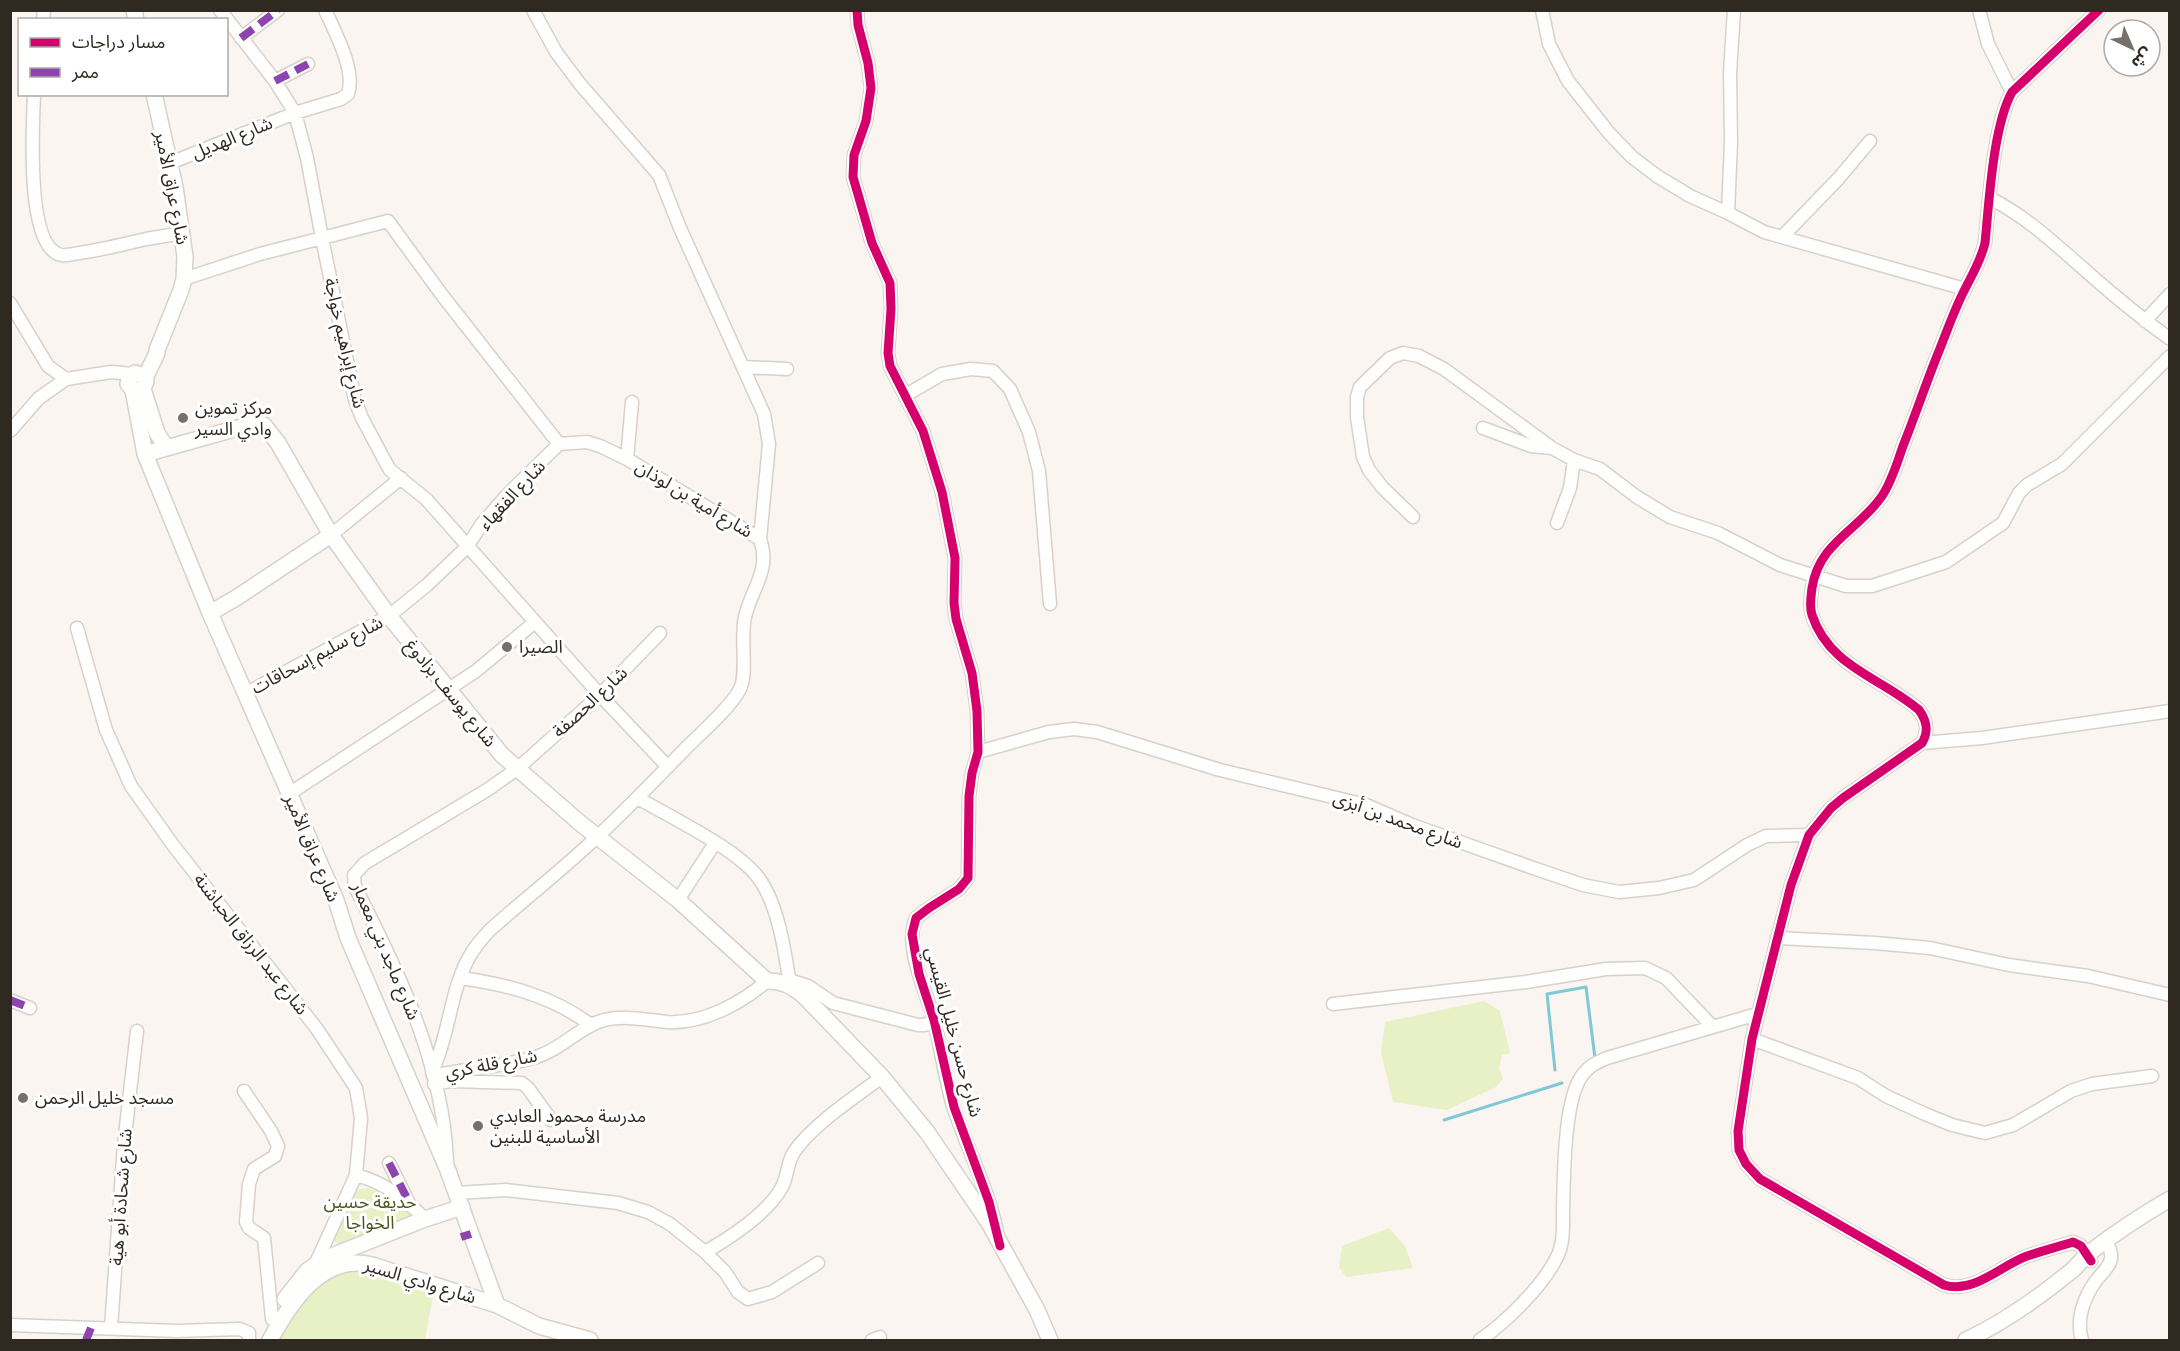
<svg xmlns="http://www.w3.org/2000/svg" width="2180" height="1351" font-family="Cabin,'Noto Sans Arabic',sans-serif">
<style>
.green{fill:#e8f0c6}
.lines{fill:none;stroke-linecap:round;stroke-linejoin:round}
.stream{stroke:#7fc8d5;stroke-width:3}
.minor-casing{stroke:#d6d1cb;stroke-width:15}
.major-casing{stroke:#d6d1cb;stroke-width:18}
.minor{stroke:#fefefd;stroke-width:12}
.major{stroke:#fefefd;stroke-width:15}
.quiet{stroke:#8e44ad;stroke-width:8;stroke-dasharray:15 8;stroke-linecap:butt}
.cycleway-casing{stroke:#fff;stroke-width:13}
.cycleway{stroke:#d6006c;stroke-width:9}
.poi-dot{fill:#77706a;stroke:#fff;stroke-width:2}
.labels{text-anchor:middle;stroke-width:6;stroke-linejoin:round;paint-order:stroke}
.street-label{font-size:18px;fill:#302922;stroke:#fff}
.poi-label{font-size:18px;fill:#302922;stroke:#fff;text-anchor:start}
.park-label{font-size:18px;fill:#4b561f;stroke:#fff}
</style>
<rect width="100%" height="100%" fill="#faf5f0"/>
<!-- green -->
<path class="green" d="M1484,1001L1500,1011L1510,1053L1502,1055L1499,1068L1503,1079L1496,1087L1447,1110L1393,1102L1381,1053L1385,1022Z
M367,1188L389,1194L412,1214L411,1218L340,1246L332,1238L353,1195L358,1190Z
M1389,1228L1405,1246L1413,1268L1346,1277L1339,1267L1342,1246Z
M352,1269L433,1295L425,1340H280C299,1303 311,1283 352,1269Z"/>
<g class="lines">
<!-- stream -->
<path class="stream" d="M1555,1070L1547,994L1586,987L1595,1058
M1444,1120L1562,1083"/>
<defs>
<path id="minor" d="M220,10L275,81L295,113L307,158L322,238L355,400L362,418L386,463L390,470L426,499L600,695L668,767
M533,10L556,52L580,84L659,175L680,228L764,414L769,444L760,539
M857,10L858,25L868,63L871,88L866,121L854,155L853,177L872,243L890,283L891,309L888,353L890,366L923,431L942,492L955,558L954,603L956,619L972,673L977,711L978,752L972,773L969,796L968,878L959,889L929,908L916,918C903,947 927,992 934,1020C941,1049 945,1078 953,1106C967,1148 988,1188 997,1232
M1542,10L1549,44L1568,81L1609,133L1632,157L1657,176L1690,196L1728,213L1764,232L1965,289
M1979,10L1988,44L2012,92
M43,20L44,10
M241,38L278,10
M275,81L308,64
M34,94C33,123 25,247 61,255C66,256 74,254 79,253C102,250 124,244 146,239C158,237 170,235 183,233
M170,163L295,113L341,99L348,94C356,70 335,32 325,10
M1990,198C2028,218 2054,243 2086,271C2113,295 2141,318 2170,339
M1728,213L1731,142L1730,73L1734,10
M1782,237L1838,179L1870,141
M184,279L260,254L388,221L442,295L559,444
M10,303L48,366L66,379
M2145,321L2170,294
M743,367L787,369
M906,395L942,374L971,369L993,371L1010,389L1029,432L1039,471L1050,604
M1483,428L1531,446L1552,448
M10,431L39,398L66,379L111,372L133,374
M627,459L632,402
M1413,517L1382,487L1369,470L1363,457L1357,417V397L1360,387L1390,358L1403,353L1419,356L1444,369L1552,448L1574,460L1600,469L1637,497L1670,517L1718,533L1780,565L1846,586H1872L1946,562L2003,523L2019,493L2027,485L2062,464L2170,356
M1557,523L1570,488L1574,460
M331,535L401,478
M77,628L106,730L131,786L173,845L317,1029L356,1088L361,1118L356,1175L315,1265
M245,694L389,616L427,585L467,547L481,525L507,495L559,444
M1922,743L1982,738L2170,711
M978,752L1049,732L1074,729L1097,732L1220,770L1366,805L1412,825L1536,869L1583,885L1619,892L1659,888L1694,880L1747,845L1766,836L1809,835
M289,794L476,671L535,622
M638,798C670,817 735,848 757,876C778,902 785,952 790,985
M678,900L715,843
M1777,938L1875,943L1930,948L2009,965L2088,976L2170,995
M461,978C509,985 552,996 591,1025
M789,980L808,986L833,1003L918,1025H925L934,1020
M10,1000L30,1008
M1333,1004L1526,982L1606,969L1645,968L1666,978L1712,1026
M1752,1039L1858,1078L1886,1096L1925,1114L1952,1125L1985,1133L2013,1125L2071,1091L2092,1084L2152,1076
M432,1072C449,1036 450,993 468,959C474,948 482,938 491,929C526,898 563,869 598,836C628,808 656,779 685,749C700,734 731,707 740,689C748,673 740,638 745,617C752,587 771,571 760,539L627,459L600,446L587,442L559,444
M433,1076C467,1068 504,1067 536,1057C562,1049 579,1027 604,1020C626,1015 646,1020 668,1022C703,1024 742,1003 767,981
M434,1084L450,1081L522,1083L528,1088L551,1120
M244,1091L271,1131L278,1146L275,1156L254,1169L249,1184L246,1222L249,1228L264,1238L272,1319
M447,1161C443,1064 399,972 355,887L354,875L365,863L487,790L517,769L600,695L660,633
M389,1163L408,1201
M356,1175C384,1182 405,1199 425,1219
M457,1193L506,1190L618,1203L648,1212L670,1224L705,1252L725,1272L738,1292L748,1299L772,1292L818,1263
M705,1252C730,1238 768,1213 782,1187C788,1176 787,1162 794,1152C812,1125 855,1097 882,1077
M2091,1261L2081,1246L2073,1242C2057,1247 2042,1251 2027,1256C2000,1266 1974,1294 1944,1285L1760,1179L1746,1164L1739,1150L1738,1131L1752,1039L1791,885L1809,835L1831,808L1843,798L1922,743C1929,731 1927,721 1919,710C1882,678 1829,667 1812,615C1809,606 1811,597 1812,588C1819,542 1858,531 1882,496C1892,481 1897,463 1903,446C1915,416 1925,386 1937,356C1946,334 1954,310 1965,289C1973,273 1981,260 1985,243C1989,203 1993,126 2012,92L2099,10
M10,1325L177,1331L240,1329L249,1333V1340
M111,1328L124,1144L137,1031
M872,1340L880,1337
M1480,1340C1506,1322 1543,1286 1557,1257C1564,1243 1563,1227 1563,1212C1564,1180 1563,1096 1584,1073C1590,1065 1598,1062 1607,1058L1757,1014
M2082,1340C2076,1321 2083,1299 2095,1282C2100,1275 2109,1268 2111,1259C2112,1252 2109,1246 2106,1241"/>
<path id="major" d="M134,10L136,20
M145,378L157,353V350L181,290L184,279L185,257L175,187L154,94
M143,389L146,381L143,376L135,373L130,376L128,384L133,390L145,454L210,613L336,900L348,938L447,1168L497,1305
M143,389L157,433L166,447
M145,454L256,423L264,425L278,443L331,535L389,616L502,755L580,823L678,900L767,981C783,981 792,986 804,996L882,1077L927,1132L989,1223L1037,1310L1050,1340
M210,613L236,598L331,535
M285,1299L307,1271L324,1259L425,1219L462,1207
M270,1340C290,1303 323,1252 372,1265L497,1305L539,1326L590,1340
M1966,1340C2003,1323 2038,1298 2070,1272C2077,1267 2082,1259 2089,1253C2115,1233 2142,1215 2170,1199"/>
</defs>
<!-- minor casing -->
<use href="#minor" class="minor-casing"/>
<!-- major casing -->
<use href="#major" class="major-casing"/>
<!-- minor -->
<use href="#minor" class="minor"/>
<!-- major -->
<use href="#major" class="major"/>
<!-- quiet -->
<path class="quiet" d="M241,38L278,10
M275,81L308,64
M10,1000L30,1008
M389,1163L409,1202
M461,1237L471,1234
M86,1340L91,1328"/>
<defs>
<path id="cycleway" d="M857,10L858,25L868,63L871,88L866,121L854,155L853,177L872,243L890,283L891,309L888,353L890,366L923,431L942,492L955,558L954,603L956,619L972,673L977,711L978,752L972,773L969,796L968,878L959,889L929,908L916,918L912,934L919,974L934,1020L954,1107L989,1202L1000,1246
M2091,1261L2081,1246L2073,1242C2057,1247 2042,1251 2027,1256C2000,1266 1974,1294 1944,1285L1760,1179L1746,1164L1739,1150L1738,1131L1752,1039L1791,885L1809,835L1831,808L1843,798L1922,743C1929,731 1927,721 1919,710C1882,678 1829,667 1812,615C1809,606 1811,597 1812,588C1819,542 1858,531 1882,496C1892,481 1897,463 1903,446C1915,416 1925,386 1937,356C1946,334 1954,310 1965,289C1973,273 1981,260 1985,243C1989,203 1993,126 2012,92L2099,10"/>
</defs>
<!-- cycleway casing -->
<use href="#cycleway" class="cycleway-casing"/>
<!-- cycleway -->
<use href="#cycleway" class="cycleway"/>
</g>
<!-- markers -->
<g class="poi-dot">
<circle cx="183" cy="418" r="6"/>
<circle cx="507" cy="647" r="6"/>
<circle cx="23" cy="1098" r="6"/>
<circle cx="478" cy="1126" r="6"/>
</g>
<g class="labels">
<!-- street labels -->
<g class="street-label">
<text transform="translate(232 138) rotate(-22)" y="6">شارع الهديل</text>
<text transform="translate(172 188) rotate(79)" y="6">شارع عراق الأمير</text>
<text transform="translate(345 343) rotate(77)" y="6">شارع إبراهيم خواجة</text>
<text transform="translate(512 495) rotate(-47)" y="6">شارع الفقهاء</text>
<text transform="translate(694 499) rotate(31)" y="6">شارع أمية بن لوذان</text>
<text transform="translate(317 655) rotate(-28)" y="6">شارع سليم إسحاقات</text>
<text transform="translate(451 693) rotate(51)" y="6">شارع يوسف بزادوغ</text>
<text transform="translate(590 702) rotate(-43)" y="6">شارع الحصفة</text>
<text transform="translate(1398 820) rotate(20)" y="6">شارع محمد بن أبزى</text>
<text transform="translate(312 848) rotate(67)" y="6">شارع عراق الأمير</text>
<text transform="translate(251 944) rotate(52)" y="6">شارع عبد الرزاق الحباشنة</text>
<text transform="translate(386 951) rotate(67)" y="6">شارع ماجد بني معمار</text>
<text transform="translate(954 1032) rotate(75)" y="6">شارع حسن خليل القيسي</text>
<text transform="translate(491 1064) rotate(-11)" y="6">شارع قلة كري</text>
<text transform="translate(121 1197) rotate(-86)" y="6">شارع شحادة أبو هية</text>
<text transform="translate(420 1281) rotate(17)" y="6">شارع وادي السير</text>
</g>
<!-- poi labels -->
<g class="poi-label">
<text x="195" y="414">مركز تموين<tspan x="195" dy="21">وادي السير</tspan></text>
<text x="519" y="653">الصيرا</text>
<text x="35" y="1104">مسجد خليل الرحمن</text>
<text x="490" y="1122">مدرسة محمود العابدي<tspan x="490" dy="21">الأساسية للبنين</tspan></text>
</g>
<!-- park labels -->
<g class="park-label">
<text x="370" y="1208">حديقة حسين<tspan x="370" dy="21">الخواجا</tspan></text>
</g>
</g>
<!-- border -->
<rect width="2180" height="1351" fill="none" stroke="#302922" stroke-width="24"/>
<!-- legend -->
<rect x="18" y="18" width="210" height="78" fill="#ffffff" stroke="#aca9a7" stroke-width="1.5"/>
<rect x="30" y="38" width="30" height="9" fill="#d6006c" stroke="#aca9a7" stroke-width="1.5"/>
<text x="72" y="48" font-size="18" fill="#302922">مسار دراجات</text>
<rect x="30" y="68" width="30" height="9" fill="#8e44ad" stroke="#aca9a7" stroke-width="1.5"/>
<text x="72" y="78" font-size="18" fill="#302922">ممر</text>
<!-- north arrow -->
<g transform="translate(2132 48) rotate(136)"><circle r="28" fill="#ffffff" stroke="#aca9a7" stroke-width="1.5"/>
<path d="M0-4.5L10 22L0 15L-10 22Z" fill="#77706a"/>
<text y="-9" font-size="16" font-weight="bold" text-anchor="middle" fill="#302922">ش</text>
</g>
</svg>
